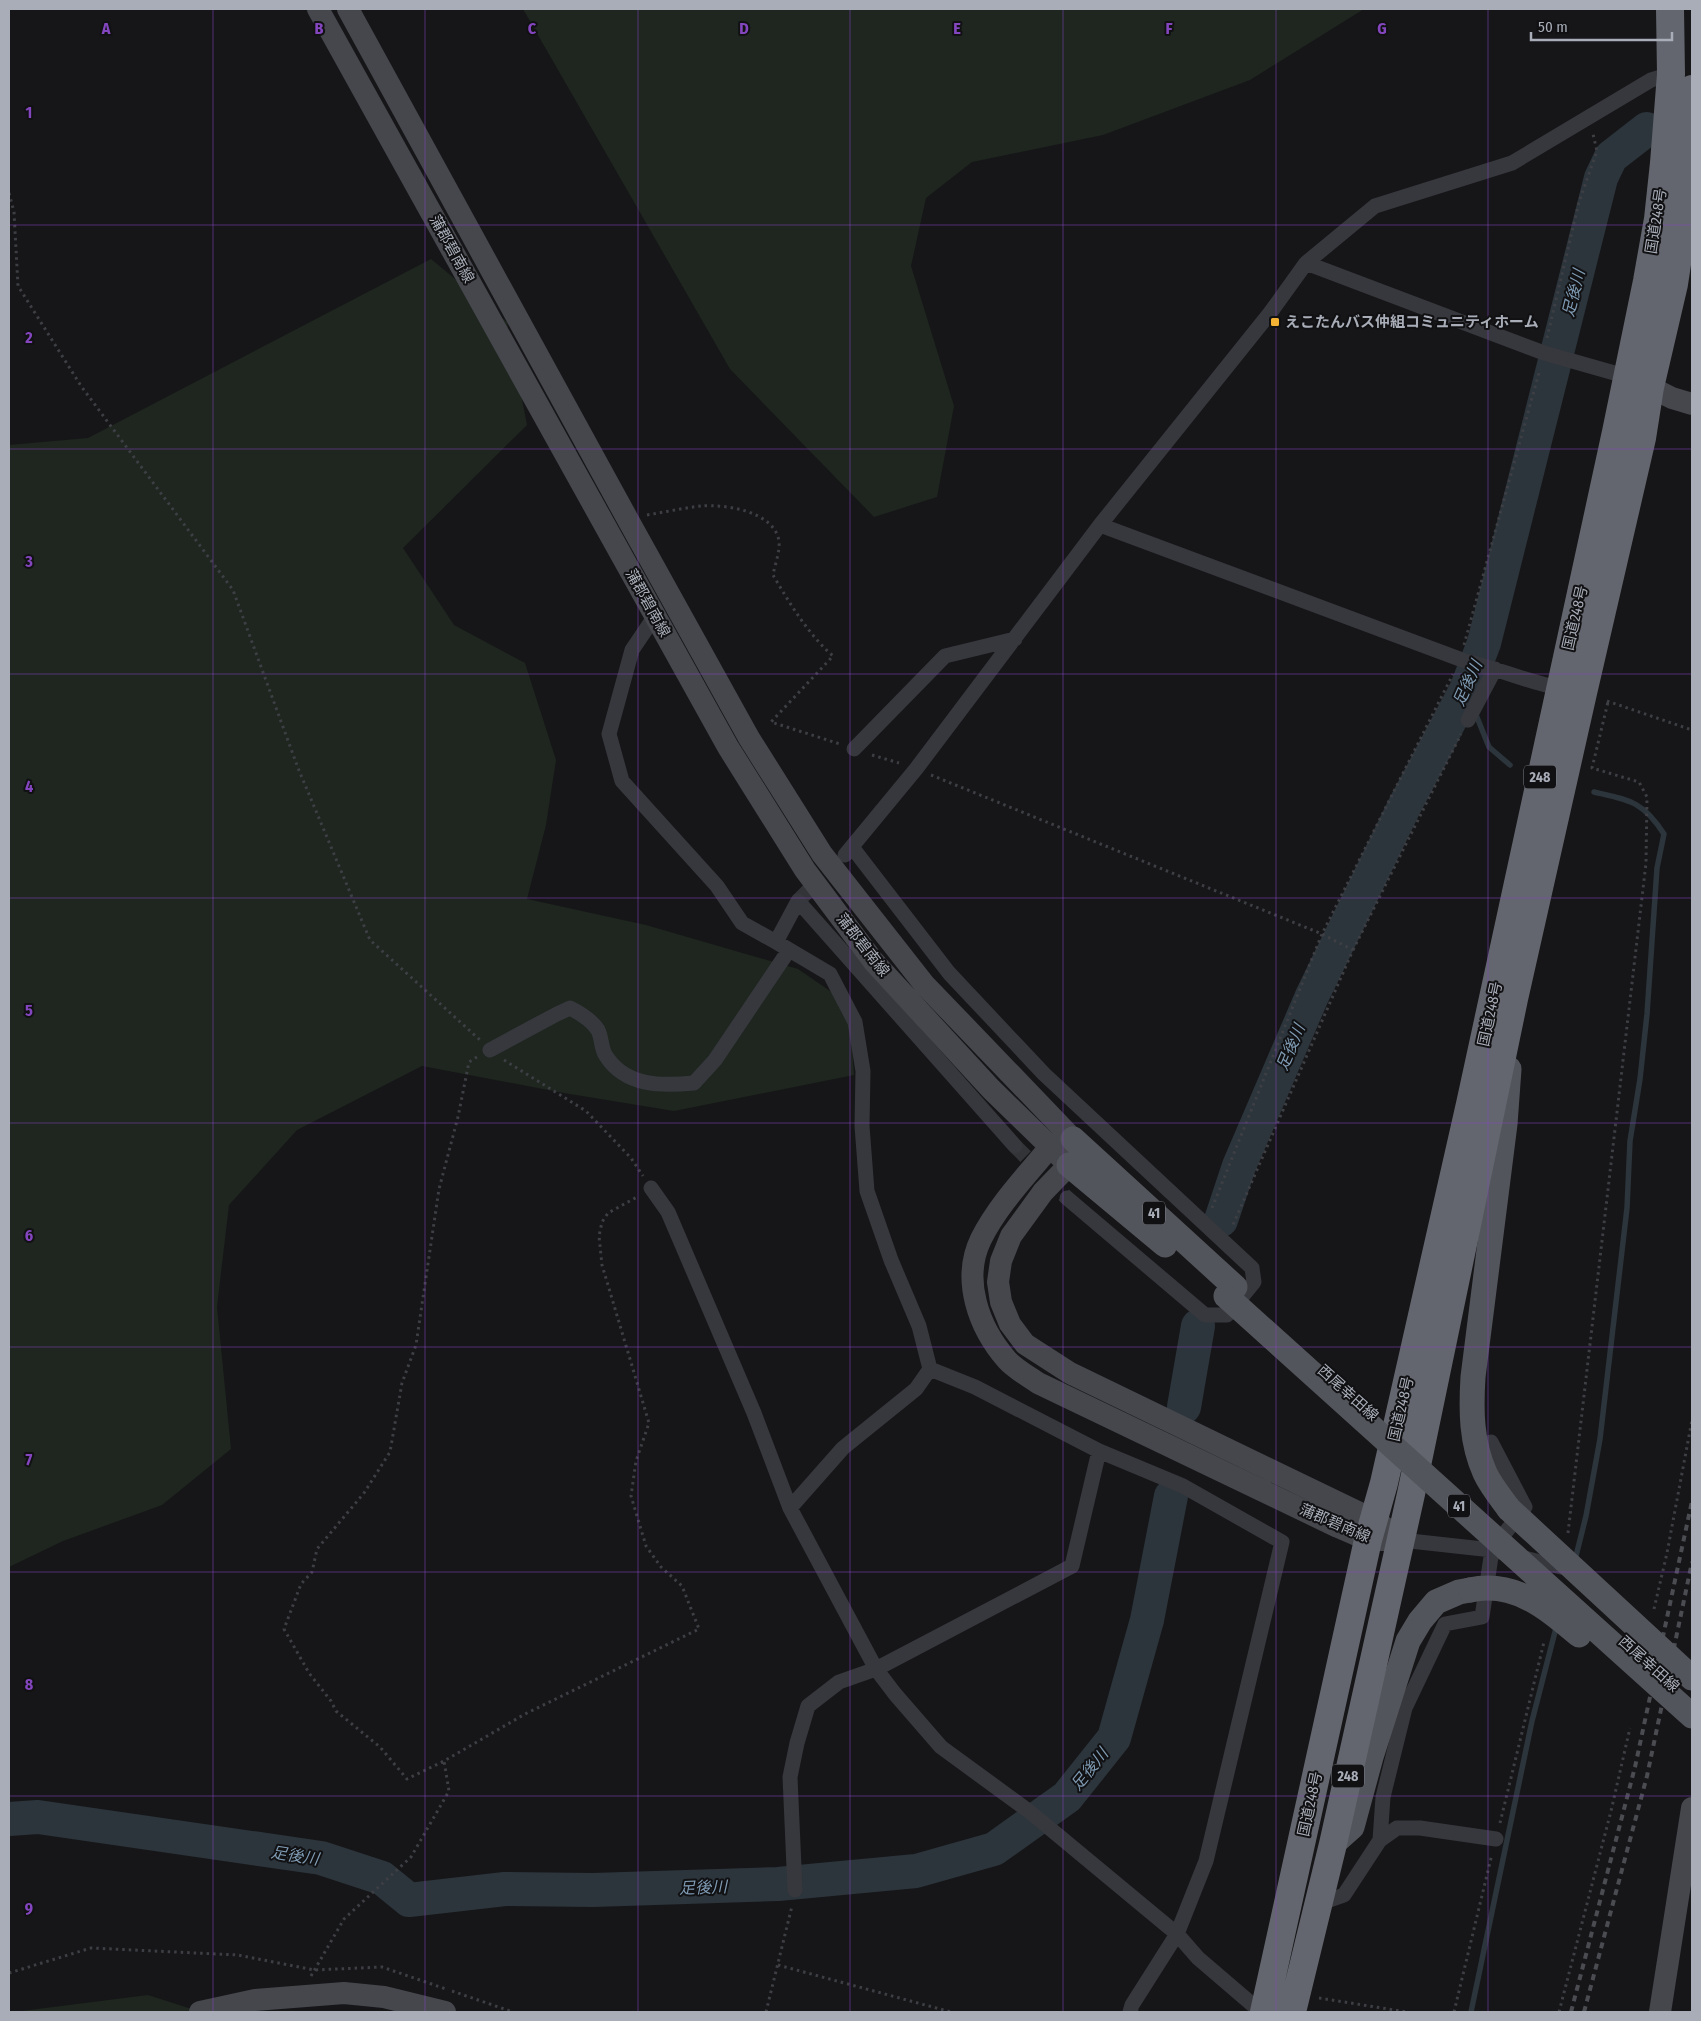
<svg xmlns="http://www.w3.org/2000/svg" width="1701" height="2021" font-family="'Fira Sans Condensed','Noto Sans JP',sans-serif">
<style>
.green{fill:#1e261f}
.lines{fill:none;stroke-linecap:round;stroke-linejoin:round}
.stream{stroke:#2c353c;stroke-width:5.5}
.river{stroke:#2c353c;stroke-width:34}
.street-tunnel{stroke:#333438;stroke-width:15;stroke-dasharray:15 8;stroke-linecap:butt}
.path{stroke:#3d3f44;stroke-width:3;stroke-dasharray:2.5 4;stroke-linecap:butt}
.street{stroke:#37383d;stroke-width:15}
.secondary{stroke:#45474d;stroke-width:22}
.primary{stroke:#53555c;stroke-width:25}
.highway{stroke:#63666e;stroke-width:28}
.rail{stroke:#4a4c52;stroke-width:4;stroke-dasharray:6 5;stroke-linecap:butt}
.primary-bridge{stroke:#53555c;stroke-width:25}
.grid{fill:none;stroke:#8446be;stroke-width:1;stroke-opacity:0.55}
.poi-dot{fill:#f2b134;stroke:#111113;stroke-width:2}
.labels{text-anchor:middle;stroke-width:4;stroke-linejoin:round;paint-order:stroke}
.shield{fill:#111113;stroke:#7b7e86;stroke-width:1}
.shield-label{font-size:14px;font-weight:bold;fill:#a8adb8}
.street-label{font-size:15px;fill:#a8adb8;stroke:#111113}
.poi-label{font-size:15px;font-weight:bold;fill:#a8adb8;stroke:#111113;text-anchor:start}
.water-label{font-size:16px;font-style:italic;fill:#7f9bb3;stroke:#111113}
.grid-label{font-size:16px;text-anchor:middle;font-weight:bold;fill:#8446be;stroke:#111113;stroke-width:4;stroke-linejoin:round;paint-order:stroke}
</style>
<rect width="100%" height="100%" fill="#161618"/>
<!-- green -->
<path class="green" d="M523,9H1364L1250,80L1103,135L972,162L926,198L911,266L954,406L937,497L874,517L730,369Z
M431,259L507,322L527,425L403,548L454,625L525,663L556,760L546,825L527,899L646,925L798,969L849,1004L854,1075L674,1111L564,1093L422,1066L297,1130L229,1205L217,1307L231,1449L162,1505L63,1541L9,1567V445L88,438Z
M148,1995L201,2012H14Z"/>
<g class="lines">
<!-- stream -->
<path class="stream" d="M1466,690L1489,747L1510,765
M1575,1560L1586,1516L1600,1439L1627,1208L1630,1141L1640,1079L1647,1014L1657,868L1664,834C1643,801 1629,800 1594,792
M1471,2012L1532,1721L1557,1624"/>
<!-- river -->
<path class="river" d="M1221,1220L1239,1166L1312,996L1404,807L1466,690L1484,643L1601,178L1611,157L1647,129
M1184,1407L1198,1326
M9,1819L38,1817L321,1858L382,1878L409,1900L505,1889L593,1890L778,1884L916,1871L994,1849L1067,1797L1114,1738L1147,1620L1171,1496"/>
<!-- street-tunnel -->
<path class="street-tunnel" d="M798,901L822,877
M1015,1146L1067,1198"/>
<!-- path -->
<path class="path" d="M9,193L14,212L18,286L81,386L233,590L298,768L370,940L480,1040
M1547,338L1579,202L1597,151L1593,134
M647,515C665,512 683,508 701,506C725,504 774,511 779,541C780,552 775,564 773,575C790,604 808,634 833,656L771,722L840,744
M1464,645L1540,369
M1607,701L1692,730
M872,755L899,763
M931,775L1322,934L1353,950L1232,1227
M1353,950L1461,734
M477,1057L469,1062L458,1117L439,1189L416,1345L402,1383L390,1452L364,1493L317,1549L312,1572L301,1584L284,1629L309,1673L331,1701L336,1711L380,1747L407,1779L444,1761L525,1714L699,1629L682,1586L661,1567L646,1546L631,1496L636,1461L649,1423L602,1265L599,1236L602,1222L608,1213L637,1197
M504,1060L586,1111L631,1158L643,1176
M1212,1208L1322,934L1453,674
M1568,1533L1646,863L1647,797L1639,782L1592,768L1608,702
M1654,1609L1667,1553L1692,1420
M1500,1823L1544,1642
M778,1965L951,2012
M9,1973L91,1948L238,1955L314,1970L382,1967L446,1989
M311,1976L344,1919L411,1857L449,1791L444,1761
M452,1991L513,2012
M1319,1998L1407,2012
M766,2012L792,1906
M1454,2012L1492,1854
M1559,2012L1611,1811L1630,1728"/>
<!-- street -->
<path class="street" d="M1306,263L1544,353L1632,378
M1100,525L1465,661C1497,668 1527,682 1559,688
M655,616L632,650L609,734L622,781L717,886L742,923L776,942L830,974L855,1022L863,1071L862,1126L867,1191L891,1260L919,1326L930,1369L916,1389L843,1448L790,1508
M1468,720L1495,669
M854,749L945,656L1015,639
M852,847L949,973L1044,1074L1252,1268L1254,1282L1227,1315H1205L1067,1198
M845,855L916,769L1100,525L1270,313L1306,263L1375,206L1512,163L1651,80L1671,74
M776,942L798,901L1015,1146
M490,1050L557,1014L570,1008C580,1013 592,1021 598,1030C602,1038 601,1049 606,1056C626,1087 662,1086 694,1083L715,1060L789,950
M651,1188L668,1212L754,1413L790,1508L876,1669L895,1694L941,1747L1030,1812L1177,1934L1198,1958L1261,2012
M930,1369L975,1387L1099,1451L1183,1486L1282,1542L1206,1861L1177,1934L1132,2005L1130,2012
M1401,1540L1492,1550L1561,1567
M1380,1840L1383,1797L1405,1708L1445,1624L1482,1617L1492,1550L1525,1507L1491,1442
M795,1890L790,1777L797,1743L808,1706L839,1682L876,1669L1072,1566L1099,1451
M1318,1908L1327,1901L1344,1895L1380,1840L1397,1828H1420L1496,1839"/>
<!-- secondary -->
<path class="secondary" d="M318,9L728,747L805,870L874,962L991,1089L1069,1165
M348,9L627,518L749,738L822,854L924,984L1073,1139
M1650,387L1672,398L1692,404
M1063,1143L1050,1147C1026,1176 998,1205 981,1239C961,1280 979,1328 1007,1360C1015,1369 1028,1376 1038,1383L1338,1527L1368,1540H1401
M1071,1150L1069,1165L1043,1192L1011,1236L1001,1261L998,1282L1001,1302L1010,1324L1025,1344L1070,1373L1374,1520L1387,1529
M200,2012L255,2000L344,1993L384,1997L445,2012
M1660,2012L1692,1808"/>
<!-- primary -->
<path class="primary" d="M1073,1139L1235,1287
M1069,1165L1165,1245
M1509,1509C1501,1498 1491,1486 1485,1473C1471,1442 1471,1410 1473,1377L1505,1124L1509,1069
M1333,1844L1352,1827L1371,1757L1408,1641L1420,1621L1436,1602L1459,1592L1470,1590"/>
<!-- highway -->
<path class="highway" d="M1264,2012L1368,1540L1384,1483L1470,1104L1616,432L1647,281L1658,219L1664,163L1671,74L1670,9
M1292,2012L1333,1844L1411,1494L1514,999L1583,693L1642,438L1650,387L1674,284L1683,224L1689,165L1692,89"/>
<!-- rail -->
<path class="rail" d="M1571,2012L1635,1767L1692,1501
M1584,2012L1647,1776L1692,1562"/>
<!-- primary-bridge -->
<path class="primary-bridge" d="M1226,1296L1692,1716
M1509,1509L1692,1678
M1470,1590C1514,1580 1547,1608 1579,1635"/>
</g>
<!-- grid -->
<path class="grid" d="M213,9V2012M425,9V2012M638,9V2012M850,9V2012M1063,9V2012M1276,9V2012M1488,9V2012M9,225H1692M9,449H1692M9,674H1692M9,898H1692M9,1123H1692M9,1347H1692M9,1572H1692M9,1796H1692"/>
<!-- markers -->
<rect class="poi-dot" x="1270" y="317" width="10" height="10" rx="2.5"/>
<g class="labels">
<!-- shield labels -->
<g class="shield">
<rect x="1524" y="765.5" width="32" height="23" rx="4"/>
<rect x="1143" y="1201.5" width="22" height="23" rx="4"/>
<rect x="1448" y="1494.5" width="22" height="23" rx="4"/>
<rect x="1332" y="1764.5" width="32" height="23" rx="4"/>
</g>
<g class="shield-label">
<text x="1540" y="782">248</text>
<text x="1154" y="1218">41</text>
<text x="1459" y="1511">41</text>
<text x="1348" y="1781">248</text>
</g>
<!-- street labels -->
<g class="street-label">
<text transform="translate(1656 221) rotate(-81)" y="5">国道248号</text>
<text transform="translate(452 249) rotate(61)" y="5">蒲郡碧南線</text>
<text transform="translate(648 603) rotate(61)" y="5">蒲郡碧南線</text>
<text transform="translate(1575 618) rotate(-77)" y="5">国道248号</text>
<text transform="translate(863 945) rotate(52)" y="5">蒲郡碧南線</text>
<text transform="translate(1490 1014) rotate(-78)" y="5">国道248号</text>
<text transform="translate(1348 1393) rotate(42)" y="5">西尾幸田線</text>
<text transform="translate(1401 1409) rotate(-77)" y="5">国道248号</text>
<text transform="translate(1335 1523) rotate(23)" y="5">蒲郡碧南線</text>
<text transform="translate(1649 1664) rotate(42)" y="5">西尾幸田線</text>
<text transform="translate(1310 1804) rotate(-78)" y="5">国道248号</text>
</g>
<!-- poi labels -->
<g class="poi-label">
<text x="1285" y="327">えこたんバス仲組コミュニティホーム</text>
</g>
<!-- water labels -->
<g class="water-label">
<text transform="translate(1573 293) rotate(-76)" y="6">足後川</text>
<text transform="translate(1467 683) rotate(-66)" y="6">足後川</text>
<text transform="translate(1290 1047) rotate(-67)" y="6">足後川</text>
<text transform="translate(1089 1769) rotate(-51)" y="6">足後川</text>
<text transform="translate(295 1855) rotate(9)" y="6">足後川</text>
<text transform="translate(703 1887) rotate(-2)" y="6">足後川</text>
</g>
</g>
<g class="grid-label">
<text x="106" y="34">A</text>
<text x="319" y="34">B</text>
<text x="532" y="34">C</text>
<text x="744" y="34">D</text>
<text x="957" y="34">E</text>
<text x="1169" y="34">F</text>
<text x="1382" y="34">G</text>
<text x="29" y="118">1</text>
<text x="29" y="343">2</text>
<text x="29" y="567">3</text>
<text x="29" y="792">4</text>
<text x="29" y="1016">5</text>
<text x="29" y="1241">6</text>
<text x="29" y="1465">7</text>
<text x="29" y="1690">8</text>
<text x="29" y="1914">9</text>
</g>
<!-- border -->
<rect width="1701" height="2021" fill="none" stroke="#a8adb8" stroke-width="20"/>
<!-- scale -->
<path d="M1531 32v8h141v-8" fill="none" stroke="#a8adb8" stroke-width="2.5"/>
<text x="1538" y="32" font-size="15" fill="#a8adb8" stroke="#111113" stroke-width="4" paint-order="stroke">50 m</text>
</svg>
